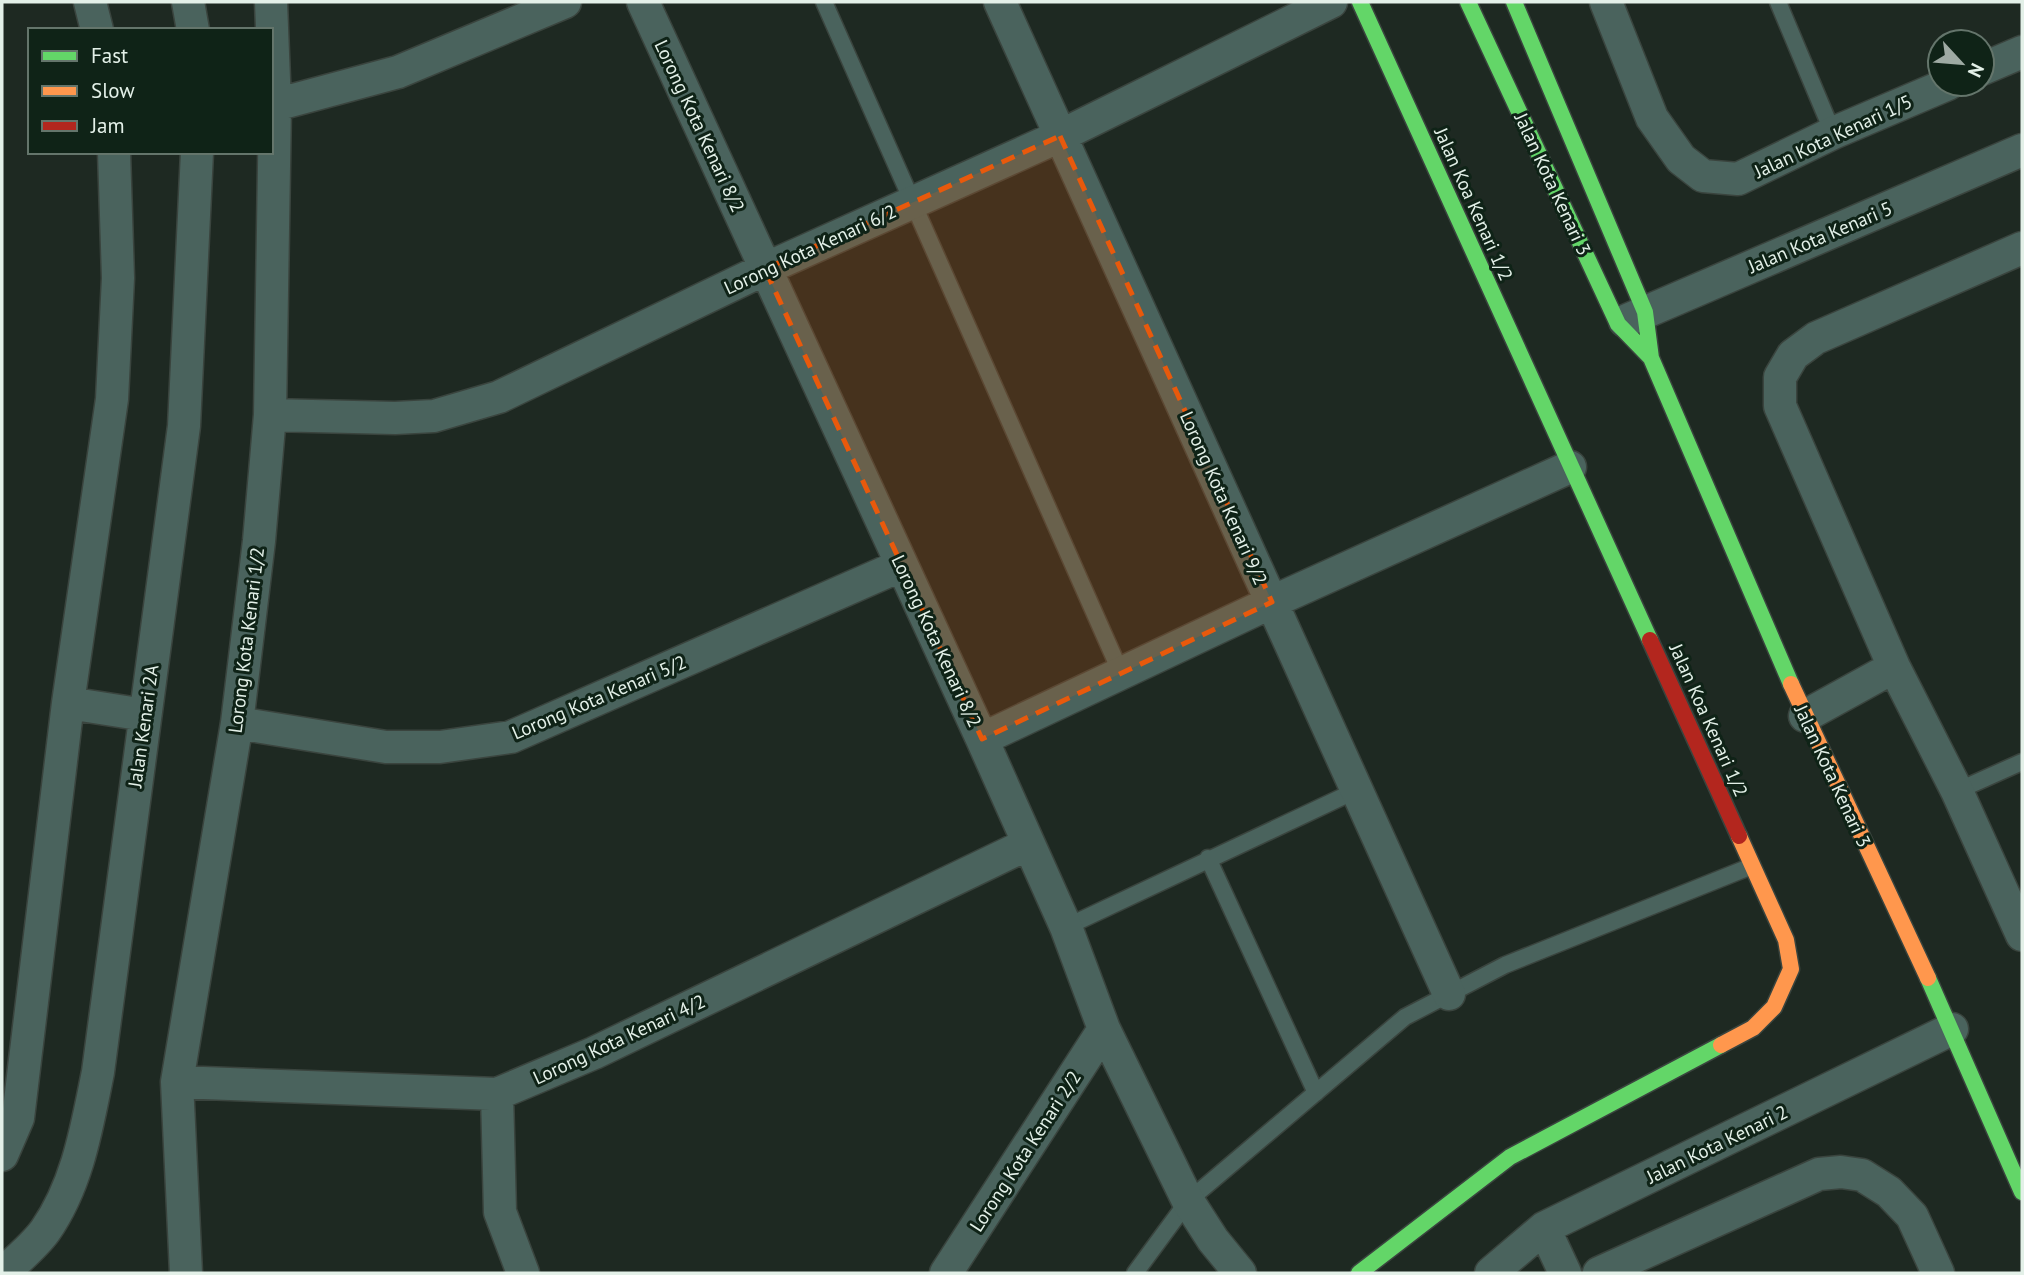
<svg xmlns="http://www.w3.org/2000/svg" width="2024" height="1275" font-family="'PT Sans',sans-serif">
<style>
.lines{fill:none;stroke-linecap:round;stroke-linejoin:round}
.lane-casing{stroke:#3a443e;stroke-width:19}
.street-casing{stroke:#3a443e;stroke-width:35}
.fast-casing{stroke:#3a443e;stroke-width:19}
.slow-casing{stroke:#3a443e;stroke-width:19}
.jam-casing{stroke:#3a443e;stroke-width:19}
.lane{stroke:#4a635d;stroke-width:16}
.street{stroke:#4a635d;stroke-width:32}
.fast{stroke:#63d668;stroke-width:16}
.slow{stroke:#ff974d;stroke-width:16}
.jam{stroke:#b3261e;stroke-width:16}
.marked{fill:#e8590c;fill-opacity:0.2;stroke:#e8590c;stroke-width:5;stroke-dasharray:14 9;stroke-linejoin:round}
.labels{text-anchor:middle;stroke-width:6;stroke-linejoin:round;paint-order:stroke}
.street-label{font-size:19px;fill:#e3f0e8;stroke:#0f2317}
</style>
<rect width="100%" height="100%" fill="#1e2922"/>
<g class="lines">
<defs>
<path id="lane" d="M824,2L1121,673
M1778,2L1833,133
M1957,791L2022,762
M1208,858L1316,1093
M1066,927L1357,790
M1135,1273L1188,1201L1405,1017L1505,965L1752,866"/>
<path id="street" d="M90,2L97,30
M188,2L193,30
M643,2L982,739L1066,927L1104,1029L1188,1201L1213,1240L1240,1273
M1000,2L1449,994
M1606,2L1652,118L1681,159L1703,176L1738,179L1833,133L1948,84
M1982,69L2022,52
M275,105L398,72L565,2
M2022,248L1816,338L1793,355L1780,377V406L1894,667L1957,791L2022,935
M1625,321L2022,150
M270,415L395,418L434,416L499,397L765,269L1060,136L1331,2
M68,703L145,715
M1805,716L1894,667
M237,723L386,747H440L511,737L902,565
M982,739L1272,602L1570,467
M177,1082L497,1094L594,1053L1028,844
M497,1094L500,1212L523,1273
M2,1155L18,1118L68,703L112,399L118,278L114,152
M1544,1228L1565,1273
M3,1273C17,1260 34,1246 45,1231C78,1184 87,1126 98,1072L184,426L197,152
M186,1273L177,1082L237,723L259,541L270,415L275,105L271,2
M946,1273L1104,1029
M1491,1273L1544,1228L1952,1029
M1599,1273L1819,1174L1841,1172L1862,1175L1889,1192L1912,1216L1938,1273"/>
<path id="fast" d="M1360,2L1650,640
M1468,2L1618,324L1651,358
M1514,2L1645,312L1651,358L1791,684
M1928,978L2022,1192
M1359,1273L1510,1157L1721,1045"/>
<path id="slow" d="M1791,684L1928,978
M1721,1045L1753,1028L1774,1007L1791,969L1786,940L1739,836"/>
<path id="jam" d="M1650,640L1739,836"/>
</defs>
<!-- lane casing -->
<use href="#lane" class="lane-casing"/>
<!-- street casing -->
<use href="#street" class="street-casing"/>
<!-- fast casing -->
<use href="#fast" class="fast-casing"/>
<!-- slow casing -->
<use href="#slow" class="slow-casing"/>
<!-- jam casing -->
<use href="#jam" class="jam-casing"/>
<!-- lane -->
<use href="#lane" class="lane"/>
<!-- street -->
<use href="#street" class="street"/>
<!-- fast -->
<use href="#fast" class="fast"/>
<!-- slow -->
<use href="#slow" class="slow"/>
<!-- jam -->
<use href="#jam" class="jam"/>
</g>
<!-- marked area -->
<path class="marked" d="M1060,136L1272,602L982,739L765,269Z"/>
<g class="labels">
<!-- street labels -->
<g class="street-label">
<text transform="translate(700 126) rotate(65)" y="7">Lorong Kota Kenari 8/2</text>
<text transform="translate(1833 136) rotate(-25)" y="7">Jalan Kota Kenari 1/5</text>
<text transform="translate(1553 184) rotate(65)" y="7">Jalan Kota Kenari 3</text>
<text transform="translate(1474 204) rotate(66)" y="7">Jalan Koa Kenari 1/2</text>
<text transform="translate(1820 237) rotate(-23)" y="7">Jalan Kota Kenari 5</text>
<text transform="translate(810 249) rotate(-25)" y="7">Lorong Kota Kenari 6/2</text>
<text transform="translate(1224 498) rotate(66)" y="7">Lorong Kota Kenari 9/2</text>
<text transform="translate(246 640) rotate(-83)" y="7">Lorong Kota Kenari 1/2</text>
<text transform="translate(937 641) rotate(65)" y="7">Lorong Kota Kenari 8/2</text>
<text transform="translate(599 697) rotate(-23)" y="7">Lorong Kota Kenari 5/2</text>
<text transform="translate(1709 720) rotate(66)" y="7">Jalan Koa Kenari 1/2</text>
<text transform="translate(143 726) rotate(-82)" y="7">Jalan Kenari 2A</text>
<text transform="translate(1833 776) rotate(65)" y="7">Jalan Kota Kenari 3</text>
<text transform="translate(619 1039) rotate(-25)" y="7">Lorong Kota Kenari 4/2</text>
<text transform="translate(1717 1144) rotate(-26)" y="7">Jalan Kota Kenari 2</text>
<text transform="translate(1025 1151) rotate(-57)" y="7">Lorong Kota Kenari 2/2</text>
</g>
</g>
<!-- border -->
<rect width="2024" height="1275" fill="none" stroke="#e3f0e8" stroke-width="7"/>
<!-- legend -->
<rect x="28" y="28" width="245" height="126" fill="#0f2317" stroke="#64756b" stroke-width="2"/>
<rect x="42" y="51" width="35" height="10" fill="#63d668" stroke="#64756b" stroke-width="2"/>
<text x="91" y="63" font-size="21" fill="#e3f0e8">Fast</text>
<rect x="42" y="86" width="35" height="10" fill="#ff974d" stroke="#64756b" stroke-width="2"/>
<text x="91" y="98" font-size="21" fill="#e3f0e8">Slow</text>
<rect x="42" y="121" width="35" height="10" fill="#b3261e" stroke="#64756b" stroke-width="2"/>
<text x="91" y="133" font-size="21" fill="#e3f0e8">Jam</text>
<!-- north arrow -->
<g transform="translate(1961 63) rotate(116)"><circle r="33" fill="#0f2317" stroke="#64756b" stroke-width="2"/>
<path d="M0-5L12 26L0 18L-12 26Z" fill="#9eaaa3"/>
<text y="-10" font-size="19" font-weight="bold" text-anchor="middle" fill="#e3f0e8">N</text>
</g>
</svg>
